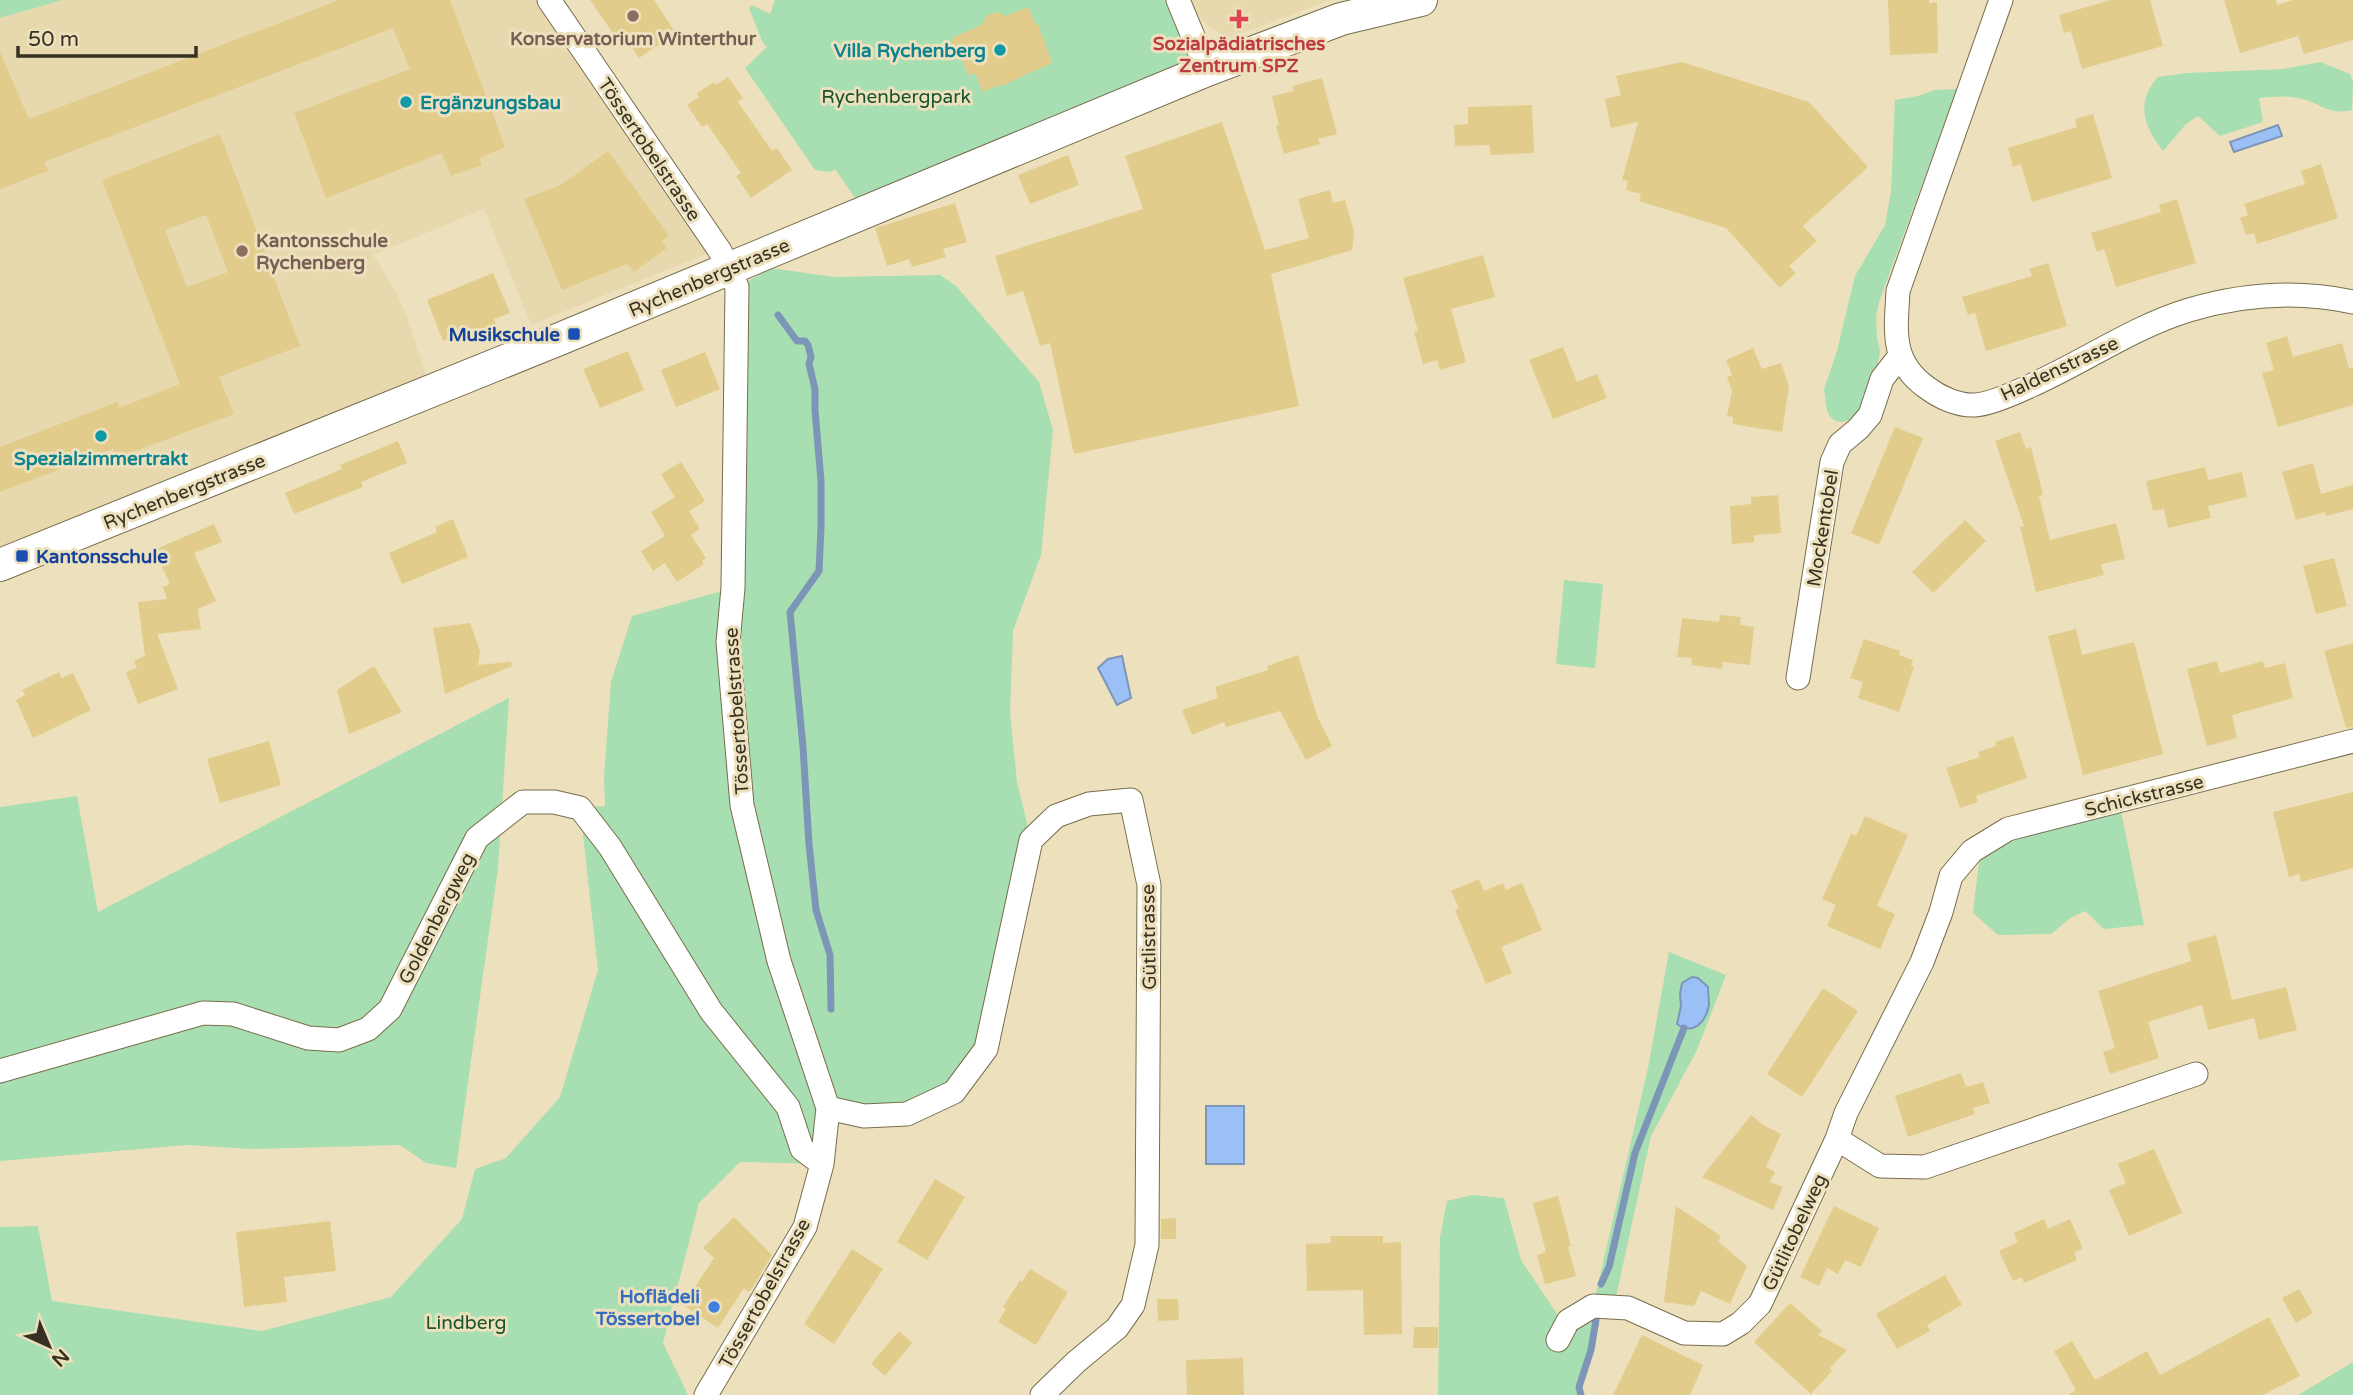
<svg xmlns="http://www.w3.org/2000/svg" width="2353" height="1395" font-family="'Varela Round',sans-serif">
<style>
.built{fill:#e7d9ad}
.green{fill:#a7deb2}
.water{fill:#9bc0f5;stroke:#7d95b6;stroke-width:2}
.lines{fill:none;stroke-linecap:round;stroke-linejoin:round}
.stream{stroke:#7d95b6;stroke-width:7}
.building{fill:#e2cc8c;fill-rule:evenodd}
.street-casing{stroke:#786d4c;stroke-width:25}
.secondary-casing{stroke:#786d4c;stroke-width:34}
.street{stroke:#fff;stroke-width:23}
.secondary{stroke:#fff;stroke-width:32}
.education-dot{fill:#8d6e63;stroke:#ede1bd;stroke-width:2.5}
.health-dot{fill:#e0444e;stroke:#ede1bd;stroke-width:2.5}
.culture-dot{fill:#0f9aa8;stroke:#ede1bd;stroke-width:2.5}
.transit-dot{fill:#1a4fb4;stroke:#ede1bd;stroke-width:2.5}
.shop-dot{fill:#3f7fe0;stroke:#ede1bd;stroke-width:2.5}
.labels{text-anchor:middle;stroke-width:6;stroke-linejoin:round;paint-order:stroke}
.education-label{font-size:19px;font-weight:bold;fill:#785e54;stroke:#ede1bd}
.health-label{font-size:19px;font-weight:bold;fill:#be3a42;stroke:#ede1bd}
.culture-label{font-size:19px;font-weight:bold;fill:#0d838f;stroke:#ede1bd;text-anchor:end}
.park-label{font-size:19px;fill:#16532a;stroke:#ede1bd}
.street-label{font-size:19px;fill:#363123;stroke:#ede1bd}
.transit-label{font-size:19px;font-weight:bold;fill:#164399;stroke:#ede1bd;text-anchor:end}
.shop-label{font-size:19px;font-weight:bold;fill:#366cbe;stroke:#ede1bd;text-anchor:end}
</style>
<rect width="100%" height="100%" fill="#ede1bd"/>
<!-- built -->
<path class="built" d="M0,0H549L711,252L531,325L484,209L373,255L395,290L406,314L431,391L0,565Z
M1190,0H1330L1232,37L1221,34L1206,24L1194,10Z"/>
<!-- green -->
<path class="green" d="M0,0H63L0,18Z
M775,0H1178L1207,70L865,212L835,169L831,172L815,170L745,68L767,47L762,41L749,8L752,5L770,14Z
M2320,62L2350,74L2353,82L2352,110C2328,116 2320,102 2298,98C2285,95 2272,97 2259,98L2263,122L2220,136L2198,116L2186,124L2163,151C2144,127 2135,102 2158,77L2187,73L2283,69Z
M1957,89L1879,302L1876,316L1877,338L1880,351L1877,369L1862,409L1854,419L1841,422L1836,421L1831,418L1827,411L1824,389L1837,351L1855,276L1885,225L1891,192L1895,100L1918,96L1935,90Z
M771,268L834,277L940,275L956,286L1039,382L1053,430L1041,555L1013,631L1010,712L1017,782L1031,840L986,1049L954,1092L907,1114L828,1108L822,1164L740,1162L699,1203L663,1343L688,1395H0V1227L38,1226L52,1301L262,1331L391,1297L462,1219L475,1169L506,1158L560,1097L598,970L580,808L605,806L604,776L611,682L632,616L733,588L737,287Z
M1564,580L1603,584L1595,668L1556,664Z
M509,698L498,868L456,1168L426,1163L400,1145L252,1149L187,1145L0,1161V807L77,796L98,912Z
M2121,811L2144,925L2104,929L2085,911L2069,919L2051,934L1998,935L1973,913L1979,862C2018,829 2073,824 2121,811Z
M1669,952L1726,975L1697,1050L1651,1136L1614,1306H1593L1648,1068Z
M1472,1195L1504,1198L1521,1260L1557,1314L1568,1321L1596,1320L1591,1350L1579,1387L1581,1395H1438L1440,1237L1447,1201Z
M2353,1362V1395H2298Z"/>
<!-- water -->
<path class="water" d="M2278,125L2282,136L2234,152L2230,142Z
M1122,656L1131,698L1117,705L1098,668L1108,659Z
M1692,977L1698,978L1708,987C1708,993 1709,999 1709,1005C1706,1022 1693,1036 1677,1024L1681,1006L1680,994L1682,983Z
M1206,1106H1244V1164H1206Z"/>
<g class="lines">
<!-- stream -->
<path class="stream" d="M778,315L797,341H805L808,345L811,357L809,364L815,389V410L821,481V527L819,571L790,612L803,747L809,844L816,910L830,955L831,1009
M1601,1284L1609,1267L1635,1153L1684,1028
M1581,1395L1579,1387L1591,1350L1596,1320"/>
</g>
<!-- building -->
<path class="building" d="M339,0H450L505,147L480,158L482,165L451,176L442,153L326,198L294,113L410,69L393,28L44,162L48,171L0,189V52L29,119Z
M590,0H654L676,33L639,58L623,34L617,39Z
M1888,0H1929V3L1937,2L1938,53L1890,55Z
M2111,0H2150L2163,46L2082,69L2071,31L2064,33L2059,15Z
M2224,0H2276L2277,5L2294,0H2353V40L2304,54L2298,36L2240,53Z
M1028,7L1036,25L1038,24L1052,63L999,87V85L983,92L975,73L969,76L961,58L955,56L950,44L954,37L982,25L986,16L997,12L1006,16Z
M1682,62L1809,102L1868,167L1803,226L1817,241L1789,266L1796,273L1780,288L1726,228L1639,201L1641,194L1626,190L1628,181L1622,180L1638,122L1611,128L1605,99L1621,95L1616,76Z
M728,77L743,98L738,102L772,151L777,148L792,170L751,198L736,176L741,173L707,124L702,127L687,105L699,97L697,93L714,82L716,85Z
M1322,78L1337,134L1318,139L1320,144L1284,154L1276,126L1279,125L1272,96L1294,91L1292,86Z
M1532,105L1534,153L1490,155V145L1455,146L1454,125L1468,124V107Z
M2093,114L2112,178L2032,202L2021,164L2013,167L2008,148L2077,127L2075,119Z
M1222,122L1265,250L1309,238L1298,199L1330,190L1333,203L1345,200L1354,231L1352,250L1271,274L1299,406L1074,454L1050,343L1040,346L1023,291L1007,296L995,256L1143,209L1125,156Z
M220,134L300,346L219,377L234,414L117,458L113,449L0,492V447L117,402L119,408L180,384L102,180ZM206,215L228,272L187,287L165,230Z
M608,151L669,236L662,241L667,248L634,272L627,264L562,290L524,199L561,185Z
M1068,155L1079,185L1030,204L1018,175Z
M2321,164L2338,218L2257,244L2254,233L2246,235L2240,218L2248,215L2244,204L2305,184L2301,171Z
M2177,199L2196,263L2116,287L2104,249L2097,252L2091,233L2161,212L2159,205Z
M955,203L967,242L943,249L946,257L912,267L909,259L887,266L875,228Z
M1483,255L1495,297L1451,309L1466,362L1440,370L1437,360L1423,364L1414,332L1418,331L1403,278Z
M2048,263L2067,326L1986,351L1975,313L1968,315L1962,297L2032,276L2029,269Z
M493,273L510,313L494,319L496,325L460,339L458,334L443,341L427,300Z
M2287,336L2293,357L2342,343L2349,368L2353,367V405L2278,427L2262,373L2274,370L2266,343Z
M1563,347L1577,382L1597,374L1607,398L1553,419L1529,360Z
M1753,348L1762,369L1781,363L1789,386L1782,432L1733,424V417L1727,416L1732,391L1727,377L1732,375L1726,360Z
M628,351L644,390L600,408L583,369Z
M705,352L720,389L676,407L661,370Z
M1895,427L1923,438L1879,545L1851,533Z
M2020,432L2026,449L2031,447L2043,495L2039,496L2050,540L2116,523L2125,559L2101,564L2104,575L2036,592L2020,527L2024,526L1995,441Z
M398,441L407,463L361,482L363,487L294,514L285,493L342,469L340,465Z
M681,462L705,501L689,511L700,529L691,535L706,558L702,561L704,564L677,582L665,563L653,571L641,551L665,536L651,512L675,497L661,474Z
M2313,463L2321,494L2353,485V509L2326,516L2325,512L2296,520L2282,472Z
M2205,467L2208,480L2242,472L2247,497L2208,506L2211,518L2168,528L2164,509L2153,511L2146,481Z
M1778,495L1781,533L1754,535V542L1732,544L1730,506L1751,504V497Z
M453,519L468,557L402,584L389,553L437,532L435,527Z
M1965,520L1986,541L1933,593L1912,572Z
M214,524L222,542L194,553L216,601L198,609L201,629L157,634L178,689L138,704L126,672L137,668L134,661L145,656L138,602L167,599L163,587L170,584L154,550Z
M2334,558L2347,606L2316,614L2303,566Z
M1720,615L1741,617L1740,625L1754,627L1750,665L1723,662L1722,669L1691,665L1692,658L1677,657L1682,618L1719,622Z
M470,623L480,651L478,665L511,662L512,666L445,694L433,628Z
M2076,629L2082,655L2134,642L2163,754L2083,775L2048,636Z
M1864,639L1900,651L1899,655L1913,660L1911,666L1914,667L1899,712L1858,698L1863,682L1850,678Z
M2353,643V727L2346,728L2324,651Z
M1298,655L1318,718L1332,746L1306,760L1280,711L1226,727L1224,722L1192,735L1182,710L1218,698L1215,687L1268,670L1267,666Z
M2217,661L2220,673L2263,661L2265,668L2285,663L2293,698L2232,715L2237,738L2207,746L2187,669Z
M374,666L402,712L349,734L337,690Z
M59,672L62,678L73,673L91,710L33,738L16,700L25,695L22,690Z
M2013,736L2027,778L1976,796L1978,802L1960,808L1946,768L1980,757L1978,752L1996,746L1995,742Z
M269,741L281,785L220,803L207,759Z
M2353,792V868L2301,882L2299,874L2289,877L2273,812Z
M1865,816L1908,835L1877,906L1895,914L1880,949L1827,926L1836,905L1822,899L1851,834L1856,836Z
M1479,879L1484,891L1503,883L1506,890L1522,883L1542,930L1501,947L1512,973L1486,984L1455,910L1459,908L1451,891Z
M2216,935L2232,1000L2286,987L2297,1030L2259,1040L2254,1018L2208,1030L2202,1005L2148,1022L2159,1058L2110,1074L2103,1052L2115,1048L2098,991L2191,961L2187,943Z
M1823,988L1858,1011L1802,1097L1767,1074Z
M1961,1073L1966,1087L1983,1082L1990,1103L1973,1108L1975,1114L1908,1137L1895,1096Z
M1751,1115L1765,1126L1781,1134L1766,1167L1775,1172L1770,1182L1783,1187L1773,1210L1702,1177Z
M2154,1149L2182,1213L2129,1236L2109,1190L2126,1183L2118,1164Z
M935,1179L965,1197L927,1260L897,1242Z
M1558,1196L1571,1246L1568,1247L1576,1276L1545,1284L1537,1255L1546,1252L1533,1203Z
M1676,1206L1721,1236L1718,1241L1747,1266L1730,1304L1701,1291L1694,1306L1664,1302Z
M1834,1206L1879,1228L1861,1267L1845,1260L1838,1274L1827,1268L1819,1286L1800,1277Z
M734,1217L772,1255L753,1287L748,1292L744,1288L718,1328L683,1305L714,1258L703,1248Z
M1176,1218V1239H1161V1219Z
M2044,1219L2048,1229L2070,1219L2083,1249L2074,1252L2077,1260L2024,1283L2022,1277L2013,1281L1999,1251L2018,1242L2014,1233Z
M330,1221L336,1271L284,1277L287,1302L244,1307L236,1232Z
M1330,1236H1383V1243L1401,1242L1402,1334L1364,1335L1363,1290L1307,1291L1306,1244L1331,1243Z
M852,1249L883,1269L834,1344L804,1324Z
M1030,1269L1068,1292L1036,1345L998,1322L1006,1309L1003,1307L1020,1280L1022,1282Z
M1945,1275L1962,1305L1927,1325L1930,1331L1897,1349L1876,1314Z
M2299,1289L2313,1313L2296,1323L2282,1298Z
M1157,1299H1178L1179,1320L1158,1321Z
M1790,1303L1822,1331L1818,1335L1847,1350L1830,1368L1832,1371L1811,1394L1754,1342Z
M2269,1317L2300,1376L2263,1395H2068L2076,1390L2054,1351L2072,1341L2095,1380L2147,1351L2160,1375Z
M1414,1327H1438V1348H1413Z
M899,1331L912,1343L885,1376L871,1364Z
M1642,1335L1703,1365L1690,1395H1613Z
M1243,1358L1244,1395H1187L1186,1360Z"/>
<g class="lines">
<defs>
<path id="street" d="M549,0L720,251L737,287L733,588L728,642L742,805L779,961L828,1108L822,1164L805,1227L706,1395
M1178,0L1207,70
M2001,0L1898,291C1896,330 1890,361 1926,387C1939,397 1958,406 1975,405C1991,404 2015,393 2030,386C2084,362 2133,327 2189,310C2243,294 2298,290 2353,302
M1798,678L1832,462L1840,444L1858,429L1870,415L1882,379L1899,357
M0,1071L203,1013L233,1014L308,1038L339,1040L368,1029L390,1009L477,838L523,802H554L580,808L610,847L711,1011L788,1107L802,1149L822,1164
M2196,1074L1925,1167L1880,1166L1837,1139L1846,1113L1922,962L1941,912L1951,876L1972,851L2008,829L2353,741
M828,1108L864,1116L907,1114L954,1092L986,1049L1031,840L1056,816L1089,804L1131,800L1149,885L1147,1245L1133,1305L1117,1328L1076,1362L1042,1395
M1558,1340L1568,1321L1593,1306L1628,1308L1684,1333L1723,1334L1741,1323L1760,1304L1837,1139"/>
<path id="secondary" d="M0,565L562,338L1207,70L1341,19L1421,0"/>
</defs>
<!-- street casing -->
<use href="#street" class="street-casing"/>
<!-- secondary casing -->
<use href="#secondary" class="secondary-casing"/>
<!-- street -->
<use href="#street" class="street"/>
<!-- secondary -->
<use href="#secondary" class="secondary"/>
</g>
<!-- markers -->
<g class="education-dot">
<circle cx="633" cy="16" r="7"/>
<circle cx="242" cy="251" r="7"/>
</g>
<path class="health-dot" d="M1235.5 8.5h7v7h7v7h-7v7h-7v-7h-7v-7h7z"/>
<g class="culture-dot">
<circle cx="1000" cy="50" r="7"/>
<circle cx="406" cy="102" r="7"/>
<circle cx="101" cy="436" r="7"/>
</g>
<g class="transit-dot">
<rect x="567" y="327" width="14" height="14" rx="3.5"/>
<rect x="15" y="549" width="14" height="14" rx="3.5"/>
</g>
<circle class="shop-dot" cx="714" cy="1307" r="7"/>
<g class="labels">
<!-- education labels -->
<g class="education-label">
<text x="633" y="45">Konservatorium Winterthur</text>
<text x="256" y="247" text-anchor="start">Kantonsschule<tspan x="256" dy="22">Rychenberg</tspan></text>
</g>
<!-- health labels -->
<g class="health-label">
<text x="1239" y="50">Sozialpädiatrisches<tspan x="1239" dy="22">Zentrum SPZ</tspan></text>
</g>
<!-- culture labels -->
<g class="culture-label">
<text x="986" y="57">Villa Rychenberg</text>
<text x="420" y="109" text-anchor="start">Ergänzungsbau</text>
<text x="101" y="465" text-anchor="middle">Spezialzimmertrakt</text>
</g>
<!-- park labels -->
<g class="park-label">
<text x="896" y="103">Rychenbergpark</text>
<text x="466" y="1329">Lindberg</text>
</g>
<!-- street labels -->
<g class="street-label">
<text transform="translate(650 149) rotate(56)" y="7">Tössertobelstrasse</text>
<text transform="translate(709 277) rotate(-23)" y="7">Rychenbergstrasse</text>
<text transform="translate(2059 368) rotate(-25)" y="7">Haldenstrasse</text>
<text transform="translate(184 491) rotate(-22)" y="7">Rychenbergstrasse</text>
<text transform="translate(1822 528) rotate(-81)" y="7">Mockentobel</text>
<text transform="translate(736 711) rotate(-94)" y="7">Tössertobelstrasse</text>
<text transform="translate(2144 795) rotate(-14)" y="7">Schickstrasse</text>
<text transform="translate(436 918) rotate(-63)" y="7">Goldenbergweg</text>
<text transform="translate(1148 937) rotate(-91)" y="7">Gütlistrasse</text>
<text transform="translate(1794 1232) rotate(-65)" y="7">Gütlitobelweg</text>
<text transform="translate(764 1293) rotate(-61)" y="7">Tössertobelstrasse</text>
</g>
<!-- transit labels -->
<g class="transit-label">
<text x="560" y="341">Musikschule</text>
<text x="36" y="563" text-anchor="start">Kantonsschule</text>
</g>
<!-- shop labels -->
<g class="shop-label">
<text x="700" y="1303">Hoflädeli<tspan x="700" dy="22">Tössertobel</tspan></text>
</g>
</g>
<!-- north arrow -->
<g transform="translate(49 1346) rotate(136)" stroke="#ede1bd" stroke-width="5" paint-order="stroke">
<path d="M0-5L12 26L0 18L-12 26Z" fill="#363123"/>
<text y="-10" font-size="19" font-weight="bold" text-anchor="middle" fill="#363123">N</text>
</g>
<!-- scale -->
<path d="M18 46v10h178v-10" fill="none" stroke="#363123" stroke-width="3.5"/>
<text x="28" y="46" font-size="21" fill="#363123" stroke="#ede1bd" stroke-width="5" paint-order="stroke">50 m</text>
</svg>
